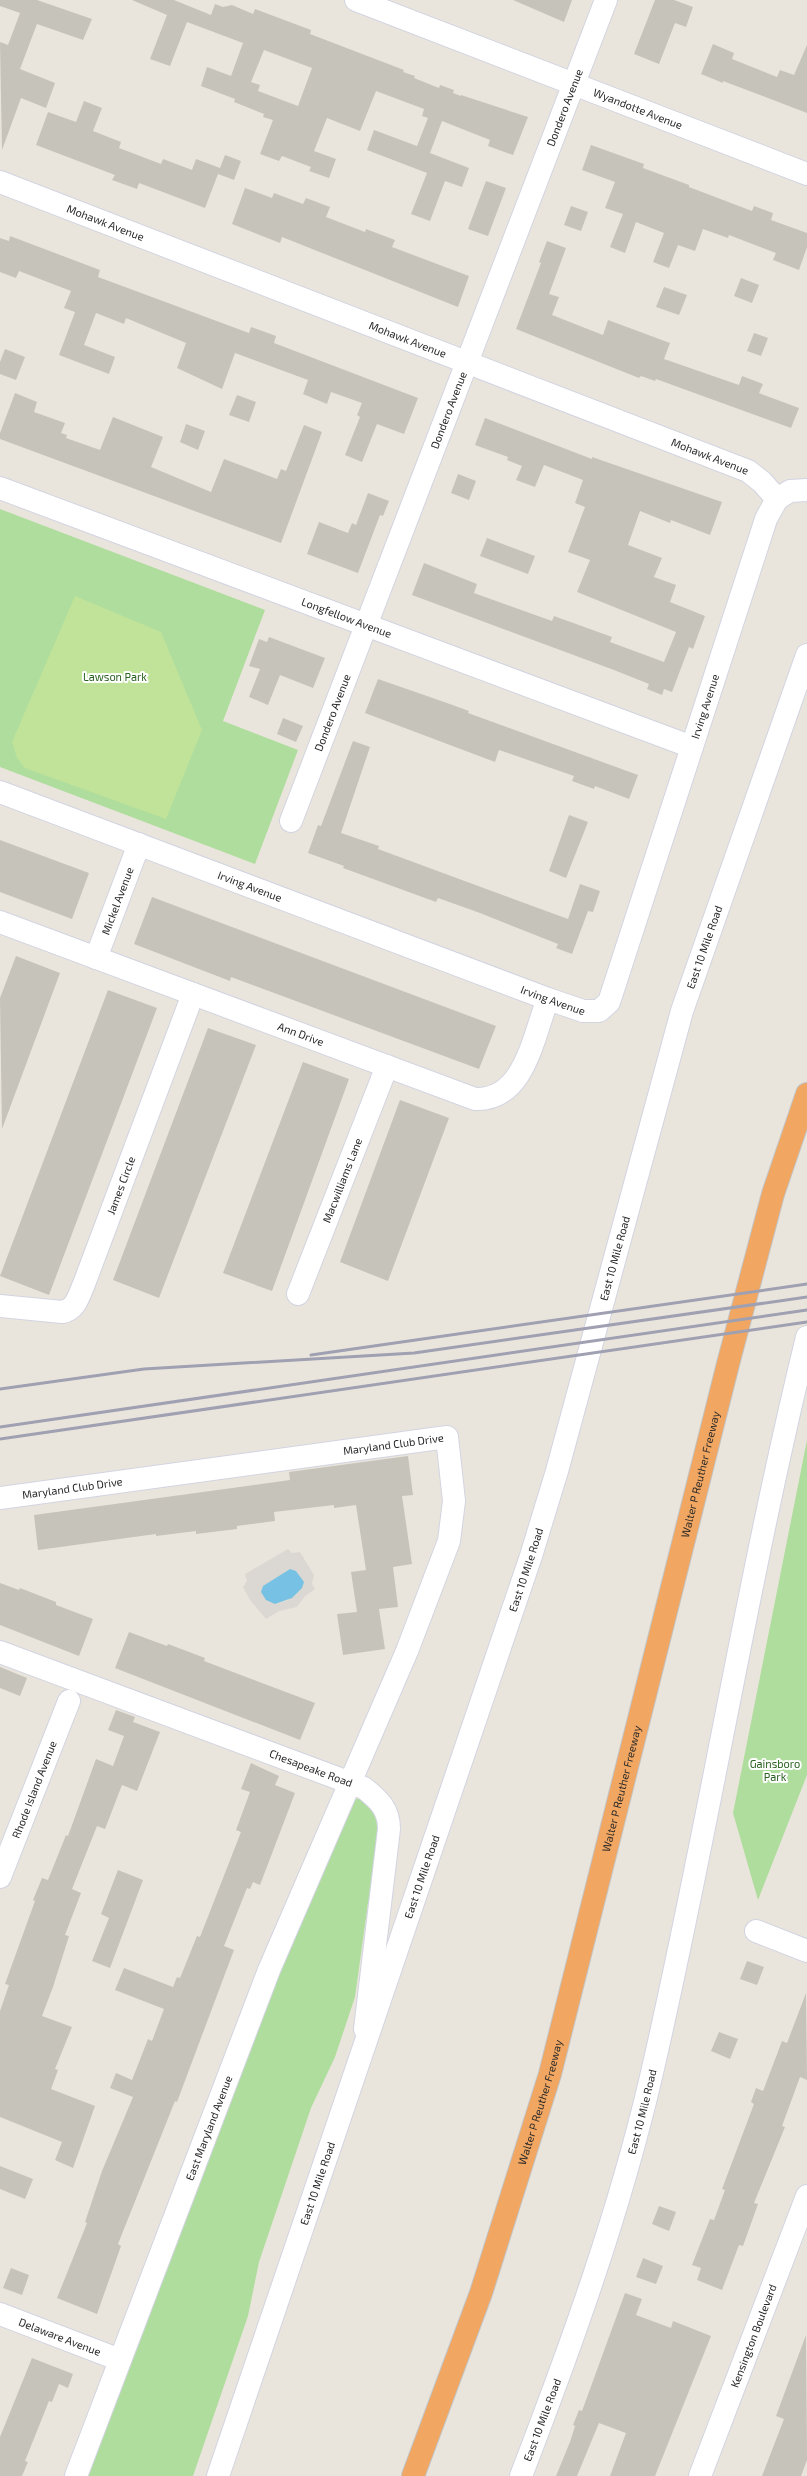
<svg xmlns="http://www.w3.org/2000/svg" width="807" height="2476" font-family="'Exo 2',sans-serif">
<style>
.green{fill:#afdd9d}
.pitch{fill:#c0e399}
.plaza{fill:#dbd8d3;fill-rule:evenodd}
.water{fill:#77c2e4}
.building{fill:#c6c3bb;fill-rule:evenodd}
.lines{fill:none;stroke-linecap:round;stroke-linejoin:round}
.minor-casing{stroke:#d2d4e1;stroke-width:24}
.secondary-casing{stroke:#d2d4e1;stroke-width:24}
.motorway-casing{stroke:#c3c3c3;stroke-width:24}
.minor{stroke:#fff;stroke-width:22}
.secondary{stroke:#fff;stroke-width:22}
.motorway{stroke:#f1a661;stroke-width:22}
.rail{stroke:#9fa1b2;stroke-width:3}
.labels{text-anchor:middle;stroke-width:4;stroke-linejoin:round;paint-order:stroke}
.street-label{font-size:11px;fill:#292929;stroke:#fff}
.park-label{font-size:11px;fill:#2a6020;stroke:#fff}
</style>
<rect width="100%" height="100%" fill="#eae5dc"/>
<!-- green -->
<path class="green" d="M0,509L265,610L223,721L298,750L255,864L0,767Z
M807,1440V1775L758,1900L733,1813Z
M355,1799H360C367,1803 374,1808 377,1816C384,1830 373,1884 371,1902L368,1903L355,1997L335,2057L311,2108L259,2262L248,2316L193,2476H87L271,1992Z"/>
<!-- pitch -->
<path class="pitch" d="M75,596L161,632L202,730L166,819L25,768L17,758L12,742Z"/>
<!-- plaza -->
<path class="plaza" d="M288,1549L292,1553L300,1552L314,1575L312,1584L315,1589L305,1596L297,1607L279,1611L266,1619L250,1600L243,1587L247,1581L245,1574ZM290,1569L296,1571L302,1583V1588L288,1600L275,1604L262,1592L264,1587Z"/>
<!-- water -->
<path class="water" d="M290,1569L296,1571L304,1582L302,1588L292,1598L275,1604L266,1600L261,1592L263,1586Z"/>
<!-- building -->
<path class="building" d="M0,0H37L92,19L83,40L37,24L20,69L55,83L46,108L21,98L2,150L0,42L8,45L20,13L0,6Z
M132,0H174L211,15L215,4L223,7L232,5L253,14L255,9L311,30L310,34L404,70L403,72L415,76L414,78L439,88L440,85L454,90L453,93L461,96V95L528,117L513,155L488,146L490,140L442,121L430,153L469,168L462,187L445,181L430,221L411,214L427,173L367,150L374,130L417,146L428,118L422,116L424,109L376,91L360,131L327,118L314,151L336,159L329,178L309,171L311,167L282,156L279,161L260,154L273,120L263,117L264,114L234,102L235,99L201,86L207,67L231,76L243,43L187,22L170,66L150,59L167,15ZM264,50L312,68L298,106L258,91L260,85L251,82Z
M513,0H572L564,22Z
M655,0H674L693,7L686,27L675,23L659,64L634,54Z
M713,44L734,53L732,59L777,77L780,70L794,75L807,45V113L723,81V83L701,74Z
M84,101L102,108L93,131L121,142L119,148L161,164L163,159L192,170L196,159L220,168L225,155L241,161L234,180L218,174L205,208L139,183L137,189L112,180L115,175L36,145L48,112L76,122Z
M591,145L644,164L643,168L689,185V187L752,211L754,206L773,213L771,220L807,233V247L799,270L773,260L776,253L729,235L728,238L703,229L695,251L678,245L669,268L653,262L664,233L636,222L625,253L610,247L623,214L605,208L615,182L582,170Z
M486,181L506,188L488,236L468,229Z
M245,188L272,198L274,193L303,204L306,198L330,207L326,217L365,232L366,229L395,240L392,247L469,276L458,307L282,237L280,243L232,224Z
M571,206L588,212L581,231L564,225Z
M10,236L100,270L98,277L249,333L251,327L276,336L274,343L418,398L404,434L377,424L362,462L345,455L360,417L357,415L362,403L331,392L327,404L303,394L308,380L235,353L222,389L177,368L186,343L126,318L124,324L96,313L84,345L115,357L109,374L59,355L75,312L64,308L71,291L19,271L16,278L0,272V238L9,241Z
M547,241L566,248L549,294L559,297L552,315L603,335L608,320L670,343L664,359L739,385L742,376L763,384L759,393L799,408L791,428L656,379L655,381L641,376L639,378L516,329L541,263L539,262Z
M741,278L759,285L752,303L734,296Z
M664,287L687,295L679,315L656,307Z
M754,333L768,338L761,356L747,351Z
M5,349L25,357L16,380L0,374V362Z
M15,393L37,402L34,412L65,423L61,433L67,435L66,438L100,450L113,417L163,437L151,467L211,492L224,459L277,479L281,469L286,471L304,425L322,432L281,543L0,439V433Z
M237,395L256,402L249,422L229,415Z
M485,418L592,459V457L722,502L710,535L671,520L670,523L640,511L628,545L662,558L654,577L676,585L670,602L705,616L693,649L689,647L672,692L664,689L662,695L647,689L649,684L614,670L412,595L424,563L477,584L474,593L552,621L554,616L612,637L610,642L664,662L676,632L577,592L590,560L568,552L585,507L575,503L583,480L544,465L535,487L516,480L522,466L507,460L508,457L475,445Z
M186,424L205,431L198,450L180,442Z
M458,474L476,481L469,500L451,493Z
M368,493L389,501L383,516L380,515L358,573L307,554L319,522L348,533L352,523L356,525Z
M487,538L535,556L528,574L480,556Z
M269,637L325,658L313,688L280,675L268,705L249,697L260,669L249,666L259,639L267,642Z
M378,679L447,703L469,711L468,713L638,775L629,799L595,786L594,789L572,781L574,776L499,750L495,762L365,713Z
M283,718L303,726L296,742L277,734Z
M353,741L370,747L341,833L379,846L378,849L568,919L580,884L600,891L593,912L588,911L572,954L556,948L558,944L480,913L438,898L436,902L343,868L344,866L308,853L318,825L321,826Z
M569,815L588,822L566,878L549,871Z
M0,840L89,873L72,919L0,892Z
M152,897L496,1026L479,1069L231,977L230,981L134,944Z
M16,956L60,973L2,1129L0,998Z
M108,990L157,1008L49,1295L0,1276Z
M208,1028L256,1045L159,1298L113,1280Z
M303,1062L349,1079L272,1291L223,1273Z
M400,1100L449,1118L388,1281L340,1262Z
M408,1456L413,1495L402,1496L412,1564L393,1567L398,1607L379,1609L385,1649L343,1655L337,1614L357,1612L351,1572L366,1570L356,1505L334,1508V1505L274,1512L275,1521L237,1526V1529L196,1534V1531L156,1536V1534L38,1550L34,1515L290,1480L289,1472Z
M0,1583L19,1590L20,1588L56,1602V1605L93,1619L79,1656L0,1625Z
M129,1632L167,1646L168,1644L205,1658L204,1661L315,1703L300,1740L115,1668Z
M0,1667L27,1678L20,1696L0,1688Z
M116,1710L135,1717L133,1722L160,1732L137,1791L122,1785L105,1829L97,1826L72,1889L81,1893L65,1935L69,1936L53,1987L42,2016L72,2027L55,2069L58,2070L51,2089L95,2106L73,2168L55,2160L62,2142L0,2117V2011L9,1985L5,1984L35,1901L33,1900L42,1878L48,1880L66,1835L68,1836L96,1759L113,1766L124,1736L108,1730Z
M251,1763L279,1776L275,1785L295,1793L260,1885L253,1882L250,1889L247,1888L224,1946L234,1950L177,2102L175,2101L118,2244L121,2246L97,2314L57,2298L87,2223L85,2222L102,2171L133,2097L110,2088L116,2073L132,2080L148,2039L152,2041L164,2009L115,1990L124,1968L173,1987L177,1977L180,1978L197,1936L200,1937L241,1832L236,1830L250,1792L241,1789Z
M118,1870L143,1880L110,1968L92,1961L109,1918L101,1914Z
M747,1961L764,1967L757,1985L740,1979Z
M806,1993L807,2080L800,2077L782,2126L785,2127L754,2203L758,2204L743,2246L739,2245L722,2290L697,2280L701,2268L692,2265L710,2219L714,2220L725,2190L722,2189L754,2104L751,2102L756,2088L763,2091L782,2041L787,2043Z
M719,2032L738,2039L730,2059L711,2051Z
M0,2166L33,2179L25,2199L0,2189Z
M659,2206L676,2212L669,2231L652,2224Z
M643,2258L663,2266L656,2284L636,2277Z
M11,2268L29,2275L22,2295L3,2288Z
M625,2293L642,2299L636,2315L671,2328L673,2321L711,2336L655,2476H610L626,2433L599,2423L577,2476H556L570,2442L575,2426L573,2425L579,2410L582,2411Z
M806,2335L807,2460L801,2476H762L784,2419L776,2416Z
M32,2358L73,2374L68,2388L59,2384L52,2402L49,2401L25,2461L28,2462L22,2476H0V2437Z"/>
<g class="lines">
<defs>
<g id="minor">
<path id="s1" d="M356,0L807,174"/>
<path id="s2" d="M0,182L748,471L762,482L777,499"/>
<path id="s3" d="M0,488L692,747"/>
<path d="M777,499L790,491L807,490"/>
<path id="s4" d="M0,792L548,999L583,1011H599L609,1002L612,993L757,547L766,519L777,499"/>
<path id="s5" d="M291,821L606,0"/>
<path id="s6" d="M0,922L475,1099C525,1101 533,1036 548,999"/>
<path id="s7" d="M96,958L139,844"/>
<path id="s8" d="M298,1294L387,1066"/>
<path id="s9" d="M0,1306L62,1312C76,1310 79,1295 84,1284L193,994"/>
<path id="s10" d="M0,1498L447,1437L454,1501L449,1541L407,1651L269,1970L76,2476"/>
<path id="s11" d="M0,1652L364,1788C379,1800 389,1809 389,1829L365,2029"/>
<path id="s12" d="M0,1877L69,1701"/>
<path d="M756,1931L807,1951"/>
<path id="s13" d="M0,2314L120,2360"/>
<path id="s14" d="M700,2476L807,2196"/>
</g>
<g id="secondary">
<path id="s15" d="M218,2476L531,1556L557,1471L682,1011L807,655"/>
<path id="s16" d="M521,2476C571,2346 619,2214 651,2077C708,1832 747,1582 807,1337"/>
</g>
<g id="motorway">
<path id="s17" d="M413,2476L481,2293L550,2074L728,1364L773,1194L807,1094"/>
</g>
</defs>
<!-- minor casing -->
<use href="#minor" class="minor-casing"/>
<!-- secondary casing -->
<use href="#secondary" class="secondary-casing"/>
<!-- motorway casing -->
<use href="#motorway" class="motorway-casing"/>
<!-- minor -->
<use href="#minor" class="minor"/>
<!-- secondary -->
<use href="#secondary" class="secondary"/>
<!-- motorway -->
<use href="#motorway" class="motorway"/>
<!-- rail -->
<path class="rail" d="M311,1355L807,1284
M0,1389L144,1369L414,1353L807,1297
M0,1427L807,1310
M0,1439L807,1322"/>
</g>
<g class="labels">
<!-- street labels -->
<g class="street-label">
<text dy="4" stroke="none"><textPath href="#s5" startOffset="764">Dondero Avenue</textPath></text>
<text dy="4" stroke="none"><textPath href="#s1" startOffset="302">Wyandotte Avenue</textPath></text>
<text dy="4" stroke="none"><textPath href="#s2" startOffset="113">Mohawk Avenue</textPath></text>
<text dy="4" stroke="none"><textPath href="#s2" startOffset="437">Mohawk Avenue</textPath></text>
<text dy="4" stroke="none"><textPath href="#s5" startOffset="440">Dondero Avenue</textPath></text>
<text dy="4" stroke="none"><textPath href="#s2" startOffset="761">Mohawk Avenue</textPath></text>
<text dy="4" stroke="none"><textPath href="#s3" startOffset="370">Longfellow Avenue</textPath></text>
<text dy="4" stroke="none"><textPath href="#s4" startOffset="963">Irving Avenue</textPath></text>
<text dy="4" stroke="none"><textPath href="#s5" startOffset="116">Dondero Avenue</textPath></text>
<text dy="4" stroke="none"><textPath href="#s4" startOffset="267">Irving Avenue</textPath></text>
<text dy="4" stroke="none"><textPath href="#s7" startOffset="61">Mickel Avenue</textPath></text>
<text dy="4" stroke="none"><textPath href="#s15" startOffset="1605">East 10 Mile Road</textPath></text>
<text dy="4" stroke="none"><textPath href="#s4" startOffset="591">Irving Avenue</textPath></text>
<text dy="4" stroke="none"><textPath href="#s6" startOffset="321">Ann Drive</textPath></text>
<text dy="4" stroke="none"><textPath href="#s8" startOffset="122">Macwilliams Lane</textPath></text>
<text dy="4" stroke="none"><textPath href="#s9" startOffset="205">James Circle</textPath></text>
<text dy="4" stroke="none"><textPath href="#s15" startOffset="1281">East 10 Mile Road</textPath></text>
<text dy="4" stroke="none"><textPath href="#s10" startOffset="397">Maryland Club Drive</textPath></text>
<text dy="4" stroke="none"><textPath href="#s17" startOffset="1043">Walter P Reuther Freeway</textPath></text>
<text dy="4" stroke="none"><textPath href="#s10" startOffset="73">Maryland Club Drive</textPath></text>
<text dy="4" stroke="none"><textPath href="#s15" startOffset="957">East 10 Mile Road</textPath></text>
<text dy="4" stroke="none"><textPath href="#s11" startOffset="332">Chesapeake Road</textPath></text>
<text dy="4" stroke="none"><textPath href="#s17" startOffset="719">Walter P Reuther Freeway</textPath></text>
<text dy="4" stroke="none"><textPath href="#s12" startOffset="94">Rhode Island Avenue</textPath></text>
<text dy="4" stroke="none"><textPath href="#s15" startOffset="633">East 10 Mile Road</textPath></text>
<text dy="4" stroke="none"><textPath href="#s17" startOffset="395">Walter P Reuther Freeway</textPath></text>
<text dy="4" stroke="none"><textPath href="#s16" startOffset="384">East 10 Mile Road</textPath></text>
<text transform="translate(209 2128) rotate(-69)" y="4">East Maryland Avenue</text>
<text dy="4" stroke="none"><textPath href="#s15" startOffset="309">East 10 Mile Road</textPath></text>
<text dy="4" stroke="none"><textPath href="#s14" startOffset="150">Kensington Boulevard</textPath></text>
<text dy="4" stroke="none"><textPath href="#s13" startOffset="64">Delaware Avenue</textPath></text>
<text dy="4" stroke="none"><textPath href="#s16" startOffset="60">East 10 Mile Road</textPath></text>
</g>
<!-- park labels -->
<g class="park-label">
<text x="115" y="681">Lawson Park</text>
<text x="775" y="1768">Gainsboro<tspan x="775" dy="13">Park</tspan></text>
</g>
</g>
</svg>
